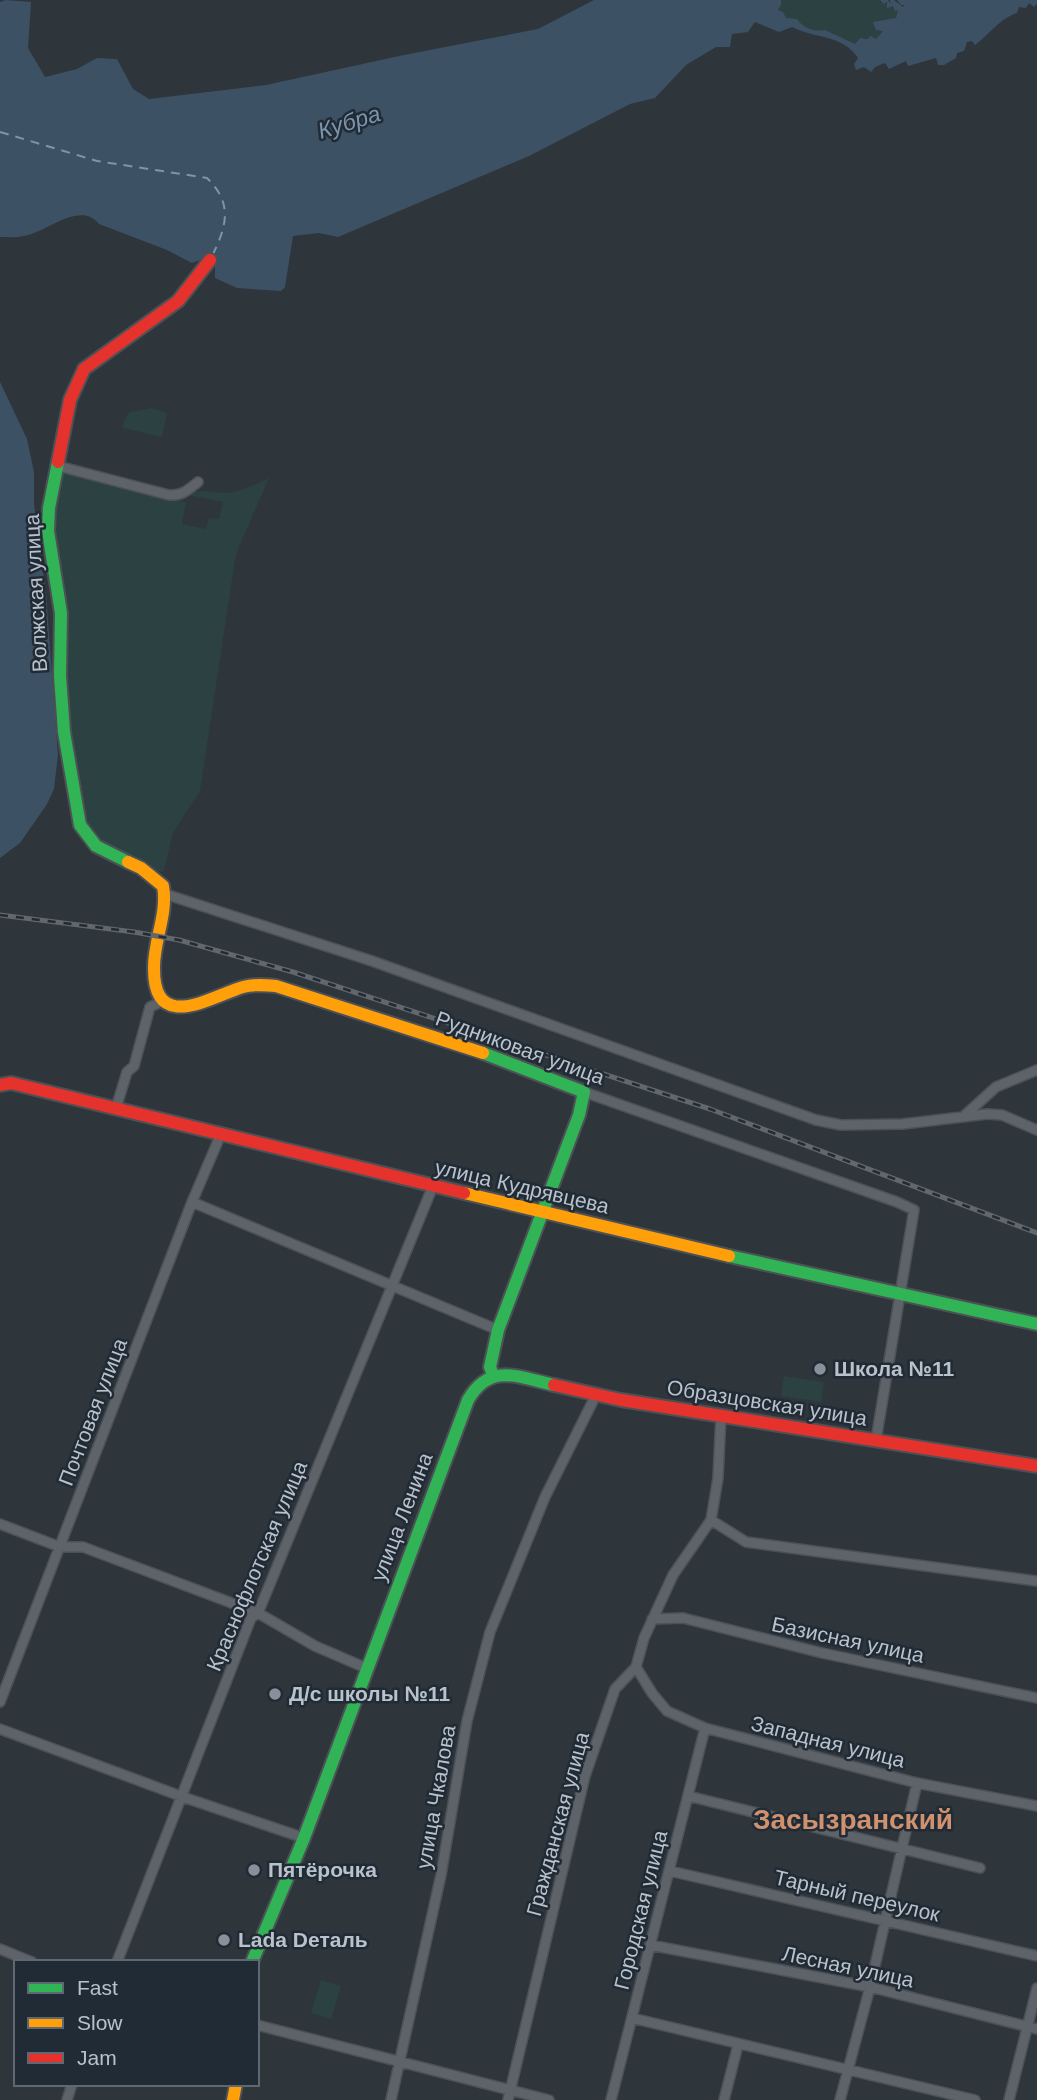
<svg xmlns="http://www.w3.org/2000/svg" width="1037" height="2100" font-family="Arial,sans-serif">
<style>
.green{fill:#2b4142}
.water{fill:#3d5165}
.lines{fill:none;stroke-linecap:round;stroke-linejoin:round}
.ferry{stroke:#7c95ab;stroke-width:2;stroke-dasharray:9 7;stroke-linecap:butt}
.street-casing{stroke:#4c5156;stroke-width:12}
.fast-casing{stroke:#4c5156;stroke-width:16}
.slow-casing{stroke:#4c5156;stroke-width:16}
.jam-casing{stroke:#4c5156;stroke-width:16}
.street{stroke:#5e6369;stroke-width:9}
.fast{stroke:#30b455;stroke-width:12}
.slow{stroke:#ff9f0a;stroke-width:12}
.jam{stroke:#e5322d;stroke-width:12}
.rail-casing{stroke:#62676c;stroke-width:5}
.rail{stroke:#212b36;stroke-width:2.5;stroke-dasharray:8;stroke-linecap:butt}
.poi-dot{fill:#889199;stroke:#212b36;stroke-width:2.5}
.labels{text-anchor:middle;stroke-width:5;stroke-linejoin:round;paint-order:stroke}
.street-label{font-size:21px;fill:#b9c2cb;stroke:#212b36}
.poi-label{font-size:21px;font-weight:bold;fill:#b9c2cb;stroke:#212b36;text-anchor:start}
.water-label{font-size:23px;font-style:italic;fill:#7c95ab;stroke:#212b36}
.district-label{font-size:28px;font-weight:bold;fill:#d0916f;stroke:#212b36}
</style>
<rect width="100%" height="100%" fill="#2e353b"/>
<!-- green -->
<path class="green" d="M781,0H880V3L886,2L899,11L896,18L873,23L883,31L876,39L860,38L855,44C832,30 794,33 778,9L781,5Z
M152,408L167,413L162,437L123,428L124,420L130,412Z
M63,473H73L186,502L182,524L206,529L209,518L219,519L223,502L188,495C200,486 218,495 232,492C246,490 257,483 269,478L238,549L235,560L200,791L173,833L164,871L160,872L99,842L86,826L65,689L67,610L53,525L60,476Z
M784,1376L824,1382L821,1402L781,1396Z
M321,1980L341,1986L331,2019L311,2013Z"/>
<!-- water -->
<path class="water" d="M6,0L31,2L28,48L45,77L77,69L97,58L117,59L133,89L149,99L266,85L404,55L538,29L594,0H781V5L778,10L783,12L786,18L797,19C802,27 815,33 825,30L855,44L860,38L867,39L871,36L876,39L883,31L876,30L873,22L896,18L898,10L895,11L893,6L887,8V2L883,4L880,0H888L891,4L890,0H894L903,7L904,5H901L897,0H1037V4L1034,7L1029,3L1026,8L1019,7L1017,13C1000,18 989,35 975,45L972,41L967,42L964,51L957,53L956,58L944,65H938L936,58L908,66L906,61L889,69L885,63L875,67L871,72L864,67L856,70L854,64L858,58C842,34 815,39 792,27L779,32L755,22L748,32L732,34L730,47H716L686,65L655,98L630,104L529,156L338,237L319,233L293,236L285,287L281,291L237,288L215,278V262L205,258L192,263L167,250L99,224C81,201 49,230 28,235C19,238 9,237 0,237V2Z
M0,382L27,439L34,472V504L46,594L58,755L54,789L47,804L20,843L0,858Z"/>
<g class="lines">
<!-- ferry -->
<path class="ferry" d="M0,132L97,161L207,178C233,203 227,226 212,256"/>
<defs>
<path id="street" d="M58,466L169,495C182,496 188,490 198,482
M165,894L372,961L816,1120L841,1125L903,1124L987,1114L1002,1115L1037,1130
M584,1092L897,1202L914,1210L876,1440
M116,1108L127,1072L134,1066L150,1007L163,1001
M964,1116L996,1087L1037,1070
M192,1202L498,1330
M711,1520L746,1542L1037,1581
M0,1524L60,1547H83L258,1613L315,1646L366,1668
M652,1619L683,1618L822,1653L1037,1698
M636,1667L652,1693L667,1711L705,1728L917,1783L1037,1806
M0,1702L192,1202L221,1134
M0,1729L183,1797L304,1838
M688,1796L980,1868
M670,1871L1037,1956
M650,1945L870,1987L1037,2029
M0,1949L32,1962
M117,1962L251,1618L258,1613L433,1186
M632,2018L975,2100
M257,2025L549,2100
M67,2100L72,2084
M391,2100L441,1875L467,1721L490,1632L545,1497L596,1395
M508,2100L585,1776L615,1689L636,1667L644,1638L673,1575L711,1520L718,1478L721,1415
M611,2100L705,1728
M724,2100L738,2045
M840,2100L870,1987L917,1783
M1009,2100L1037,1988"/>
<path id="fast" d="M58,462L49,508L48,531L61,613L60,676L64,732L80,825L96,846L128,862
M483,1053L584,1092L579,1115L498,1330L490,1367L493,1375
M729,1256L1037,1324
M252,1962L304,1838L468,1400C490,1362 518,1377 554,1385"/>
<path id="slow" d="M128,862L141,868L163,886C168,914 154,939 154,967C153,1035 210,997 243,987C254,984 265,985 276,986L483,1053
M464,1193L729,1256
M233,2100L236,2084"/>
<path id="jam" d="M58,462L70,400L84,369L178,301L210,260
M0,1085L11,1083L464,1193
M554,1385L621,1400L1037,1466"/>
</defs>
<!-- street casing -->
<use href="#street" class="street-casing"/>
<!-- fast casing -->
<use href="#fast" class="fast-casing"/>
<!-- slow casing -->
<use href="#slow" class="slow-casing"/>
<!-- jam casing -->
<use href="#jam" class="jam-casing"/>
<!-- street -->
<use href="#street" class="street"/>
<!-- fast -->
<use href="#fast" class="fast"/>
<!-- slow -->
<use href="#slow" class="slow"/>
<!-- jam -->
<use href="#jam" class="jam"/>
<defs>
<path id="rail" d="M0,915L134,932L179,940L293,972L710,1109L1037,1233"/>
</defs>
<!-- rail casing -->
<use href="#rail" class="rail-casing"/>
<!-- rail -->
<use href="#rail" class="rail"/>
</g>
<!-- markers -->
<g class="poi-dot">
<circle cx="820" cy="1369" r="7"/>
<circle cx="275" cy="1694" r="7"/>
<circle cx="254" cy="1870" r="7"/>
<circle cx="224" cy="1940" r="7"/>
</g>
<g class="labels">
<!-- street labels -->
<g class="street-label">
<text transform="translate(36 593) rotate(-93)" y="7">Волжская улица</text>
<text transform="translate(520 1048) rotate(20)" y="7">Рудниковая улица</text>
<text transform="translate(522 1187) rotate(13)" y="7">улица Кудрявцева</text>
<text transform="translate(767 1403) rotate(9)" y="7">Образцовская улица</text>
<text transform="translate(93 1412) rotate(-69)" y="7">Почтовая улица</text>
<text transform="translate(402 1517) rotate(-69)" y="7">улица Ленина</text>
<text transform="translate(257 1566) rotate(-67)" y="7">Краснофлотская улица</text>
<text transform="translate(848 1640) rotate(12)" y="7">Базисная улица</text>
<text transform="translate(828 1742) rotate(14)" y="7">Западная улица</text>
<text transform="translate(436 1797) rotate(-80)" y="7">улица Чкалова</text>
<text transform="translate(558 1824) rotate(-75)" y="7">Гражданская улица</text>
<text transform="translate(857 1896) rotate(13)" y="7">Тарный переулок</text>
<text transform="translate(641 1910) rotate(-76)" y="7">Городская улица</text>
<text transform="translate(848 1967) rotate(12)" y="7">Лесная улица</text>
</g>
<!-- poi labels -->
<g class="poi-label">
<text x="834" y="1376">Школа №11</text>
<text x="289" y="1701">Д/с школы №11</text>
<text x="268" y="1877">Пятёрочка</text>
<text x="238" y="1947">Lada Dеталь</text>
</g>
<!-- water labels -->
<g class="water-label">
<text transform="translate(349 122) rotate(-17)" y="8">Кубра</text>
</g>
<!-- district labels -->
<g class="district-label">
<text x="853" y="1829">Засызранский</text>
</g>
</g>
<!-- legend -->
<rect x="14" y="1960" width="245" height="126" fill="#212b36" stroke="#5e6772" stroke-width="2"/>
<rect x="28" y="1983" width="35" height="10" fill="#30b455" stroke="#5e6772" stroke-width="2"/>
<text x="77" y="1995" font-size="21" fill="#b9c2cb">Fast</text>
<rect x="28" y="2018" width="35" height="10" fill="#ff9f0a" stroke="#5e6772" stroke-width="2"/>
<text x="77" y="2030" font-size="21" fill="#b9c2cb">Slow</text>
<rect x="28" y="2053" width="35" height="10" fill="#e5322d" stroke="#5e6772" stroke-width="2"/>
<text x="77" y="2065" font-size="21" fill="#b9c2cb">Jam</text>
</svg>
